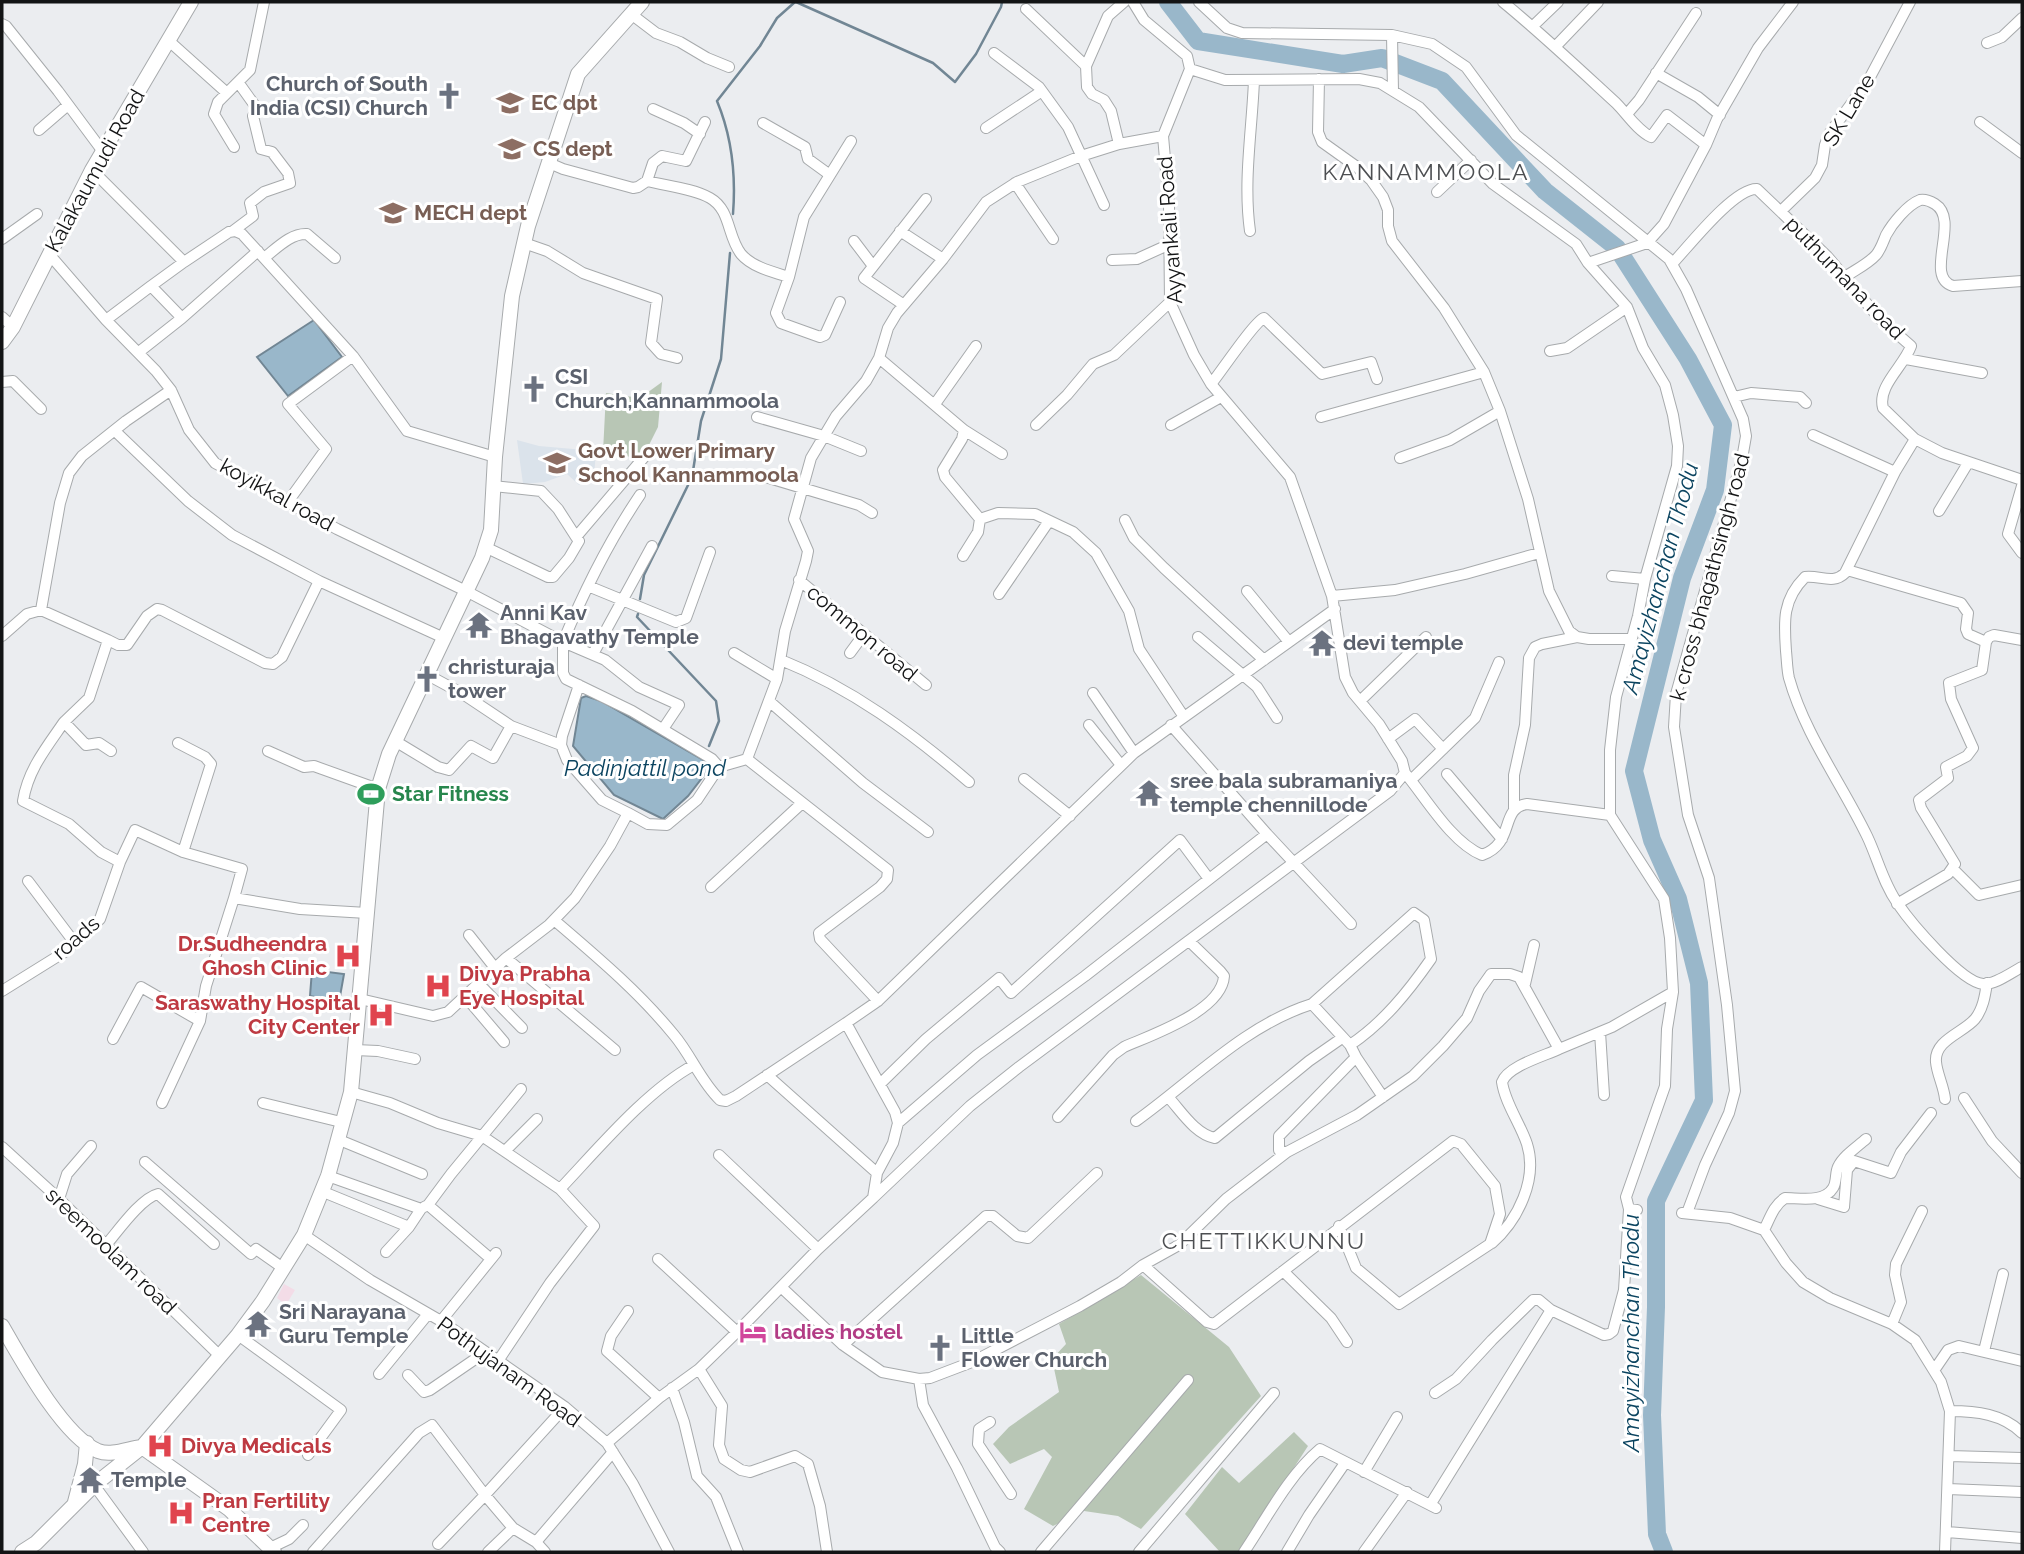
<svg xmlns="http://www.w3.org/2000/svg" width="2024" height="1554" font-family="Raleway,sans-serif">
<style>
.commercial{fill:#f3dce7}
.built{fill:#dbe3eb}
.green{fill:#b8c6b5}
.water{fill:#99b7ca;stroke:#718694;stroke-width:2}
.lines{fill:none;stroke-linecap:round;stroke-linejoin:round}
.stream{stroke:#718694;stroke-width:2.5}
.river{stroke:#99b7ca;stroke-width:18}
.street-casing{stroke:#a7aaac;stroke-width:12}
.secondary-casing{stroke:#a7aaac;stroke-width:16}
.street{stroke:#fff;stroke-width:10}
.secondary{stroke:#fff;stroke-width:14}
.labels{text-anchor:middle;stroke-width:6;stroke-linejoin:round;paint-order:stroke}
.worship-label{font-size:21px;font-weight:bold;fill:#5b616d;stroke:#fff;text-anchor:start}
.education-label{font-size:21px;font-weight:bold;fill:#785e54;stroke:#fff;text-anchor:start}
.street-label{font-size:21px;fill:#131415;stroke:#fff}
.leisure-label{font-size:21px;font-weight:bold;fill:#27864d;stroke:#fff;text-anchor:start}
.health-label{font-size:21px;font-weight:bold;fill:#be3a42;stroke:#fff;text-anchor:start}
.hotel-label{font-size:21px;font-weight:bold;fill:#b23c85;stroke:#fff;text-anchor:start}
.neighbourhood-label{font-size:23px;letter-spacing:2px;fill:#4d4f52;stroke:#fff}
.water-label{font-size:23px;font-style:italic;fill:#0b4460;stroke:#fff}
</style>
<rect width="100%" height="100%" fill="#ebedf0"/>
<!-- commercial -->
<path class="commercial" d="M284,1284L295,1290L286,1305L277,1298Z"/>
<!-- built -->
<path class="built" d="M517,440L539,446L596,451L594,476L579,485L567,474L545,482L523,484Z"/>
<!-- green -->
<path class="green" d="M662,382L658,427L642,459L603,452L606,393L640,398Z
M1141,1275L1229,1347L1261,1396L1141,1529L1118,1516L1084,1511L1053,1526L1024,1509L1052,1457L1044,1449L1010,1464L993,1444L1009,1427L1059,1392L1052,1359L1066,1344L1059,1324Z
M1294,1432L1308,1446L1239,1552H1220L1185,1514L1222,1467L1239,1483Z"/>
<!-- water -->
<path class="water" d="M314,320L342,357L288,396L257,357Z
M586,696L601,701L712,765L688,796L663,819L614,795L573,746L581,698Z
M312,970L344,974L339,1002L310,996Z"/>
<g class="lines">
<!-- stream -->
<path class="stream" d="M796,2L933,63L955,82L976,54L1001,7L1002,2
M733,214C736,176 732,137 717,101L760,46L777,18L795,2
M640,599L644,575L692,477L701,421L721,359L730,253
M638,614L637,617L716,701L719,721L709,746"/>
<!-- river -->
<path class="river" d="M1168,2L1198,41L1343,64L1382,58L1442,81L1545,191L1617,248L1688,359L1723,425L1715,490L1682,578L1634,771L1652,840L1678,899L1699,983L1704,1100L1656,1201V1307L1652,1415L1657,1534L1664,1552"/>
<defs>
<path id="street" d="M1199,2L1227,28L1242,33L1392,35L1432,44L1466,67L1516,135L1669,259L1686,289L1743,419L1746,436L1742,459L1676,694L1674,727L1688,815L1709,878L1727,1005L1735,1091L1729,1113L1705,1165L1687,1213
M1503,2C1542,34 1579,69 1616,103C1627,114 1637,130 1651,137L1667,115L1706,145
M1026,9L1086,66L1087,87L1092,94L1104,100L1111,111L1119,144
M631,14L656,33L680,42L707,58L729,67
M2,24L6,26L58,91L104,153
M1533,26L1558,2
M1392,35L1393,91
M169,41L227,93L250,70L264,2
M1987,43L2002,37L2022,18
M1555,47L1598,2
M994,53L1039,87L1068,127L1104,205
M1086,66L1108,16L1124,2
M1190,69L1225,80L1359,79L1380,83L1419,107L1493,184L1576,244L1588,263L1627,307L1643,348L1665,385L1673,415L1678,446L1677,466L1645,579L1638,616L1616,697L1610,750V815L1664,899L1670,938L1673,992L1667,1029L1665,1086L1626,1197L1629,1209L1637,1210
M1656,73L1698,97L1720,115
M1319,79L1318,132L1322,142L1357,167L1371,180L1383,197L1388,210V226L1392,241L1444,308L1484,372L1500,411L1528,499L1549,591L1569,631L1577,637L1589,639H1631
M227,93L218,102L214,114L234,147
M653,109L684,123L700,134
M1627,114L1639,100L1696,13
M1980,122L2022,153
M763,123L805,147L808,159L830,175
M986,128L1042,91
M39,130L68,105
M549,163L563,169L633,188L638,187L647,181C666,186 692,188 710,198C731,210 727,236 741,254C752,267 773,272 789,277
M92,170L184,262L229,232L235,231L242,234L353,356
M647,181L653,163L662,156L686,161L705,122
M1015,183L1053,239
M1437,192L1471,160
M1781,211L1815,178L1822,165L1825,145L1829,134L1868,81L1910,2
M233,231L253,216L250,203L264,192L290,183L288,173L272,152L261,149L253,116L258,110L238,82
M900,231L943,259
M1250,231C1243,181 1252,131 1254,80
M2,239L37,214
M854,241L873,266
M524,243L547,251L583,273L657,299L651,343L661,354L677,358
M49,254L106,320L156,371L171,390L189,430L215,463L337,529L466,591L563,642V673L566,679L632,711L712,759L719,767
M264,258C277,248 291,233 307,234L335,258
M1112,260L1137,259L1170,244
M1588,263L1647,243L1664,224L1706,145L1717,119L1758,48L1793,2
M1672,264C1689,246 1734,188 1757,189L1827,256L1879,318L1911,346C1904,366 1877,386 1883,408L1915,439L1942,453L2022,480
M1845,277C1855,270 1868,264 1876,255C1881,249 1883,242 1886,235C1892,224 1907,205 1920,200C1925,199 1930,201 1935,204C1961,220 1923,277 1953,286L2022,281
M151,286L184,262
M840,302L825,335L820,337L781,323L776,313L789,277L804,217L851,141
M904,305L864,278L926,199
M2,317L13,327
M106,320L151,286L182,318
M1550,351L1567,348L1627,307
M139,352L182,318L258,251
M879,358L964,430L962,439L943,470L945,477L980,519L978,532L963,556
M1906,359L1982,373
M2,382L13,381L41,409
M1211,384C1221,372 1254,322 1264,318L1322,374L1371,362L1377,379
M1734,397L1751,393L1800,397L1806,403
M935,404L976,346
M757,417L824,436L861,451
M1321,417L1484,372
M1036,425L1067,395L1093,364L1114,355L1170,302
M1171,425L1221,397
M964,430L1002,454
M115,431L188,501L232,535L319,581
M1813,435L1895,472
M1915,439L1895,472L1845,573C1833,585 1820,575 1805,577C1782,600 1784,622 1786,651C1787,660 1787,670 1789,678C1805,735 1842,784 1867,836C1878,859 1883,883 1898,904C1911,923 1961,982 1983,984C1995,985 2012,972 2022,967
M1400,458L1450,440L1500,411
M759,475L859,505L872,513
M493,486L541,491L558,509L576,537L645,456
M2022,486L2008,534L2022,553
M640,495C609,541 584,591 563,642L605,660L639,687L679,705L663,729
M287,503L326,449L288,404L353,356L407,431L495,457
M1939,511L1968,463
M980,519L998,513L1035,514L1073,532L1096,553L1129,611L1139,649L1184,717
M1125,520L1134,538L1164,568L1264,660
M485,547L548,577H553L569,558L579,541L576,537
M1847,570L1961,603L1968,613L1966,629L1968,634L1986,642
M1612,576L1645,579
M799,580L926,685
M588,586L676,622L686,618L710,552
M1247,591L1289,642
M999,594L1049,521
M1332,596L1395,590L1465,574L1539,553
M41,610L60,503L69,473L82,456L126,421L171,390
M2,636L27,614L41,610L108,640
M1198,637L1257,687L1277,718
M734,653L777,679
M850,653L864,634
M593,654L652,546
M781,660C851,688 912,733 969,782
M579,685L562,736L561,745L567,760L602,800L628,813
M1093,693L1134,753
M769,701L863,783L928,832
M1360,701L1426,637
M64,722C46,748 28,770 23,801L69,824L101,852L120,862L135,830L183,852L242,869L234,898
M1089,725L1121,765
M1171,725L1267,834L1351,924
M511,726L561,745
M1388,739L1415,719L1443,749
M395,741L438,767L449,770L471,746L493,758L511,726L463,694L426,674
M178,743L205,757L211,764L183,852
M111,751L99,743L86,745L64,722L89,698L108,640L118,645H127L147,616L157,609L162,610L265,663L273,664L282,657L319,581L444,638
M268,751L304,767L314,766L378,789
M747,759L888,870L887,879L880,887L819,933L820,939L878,1001
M719,767L747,759L777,679L785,631L806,561L808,551L794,519L811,458L836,416L866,381L879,358L888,328L897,313L943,259L986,202L1017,182L1081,156L1119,144L1163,136
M1405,773C1426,798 1451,842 1482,855C1516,843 1499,808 1527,804L1610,815
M1447,774L1502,839
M1024,779L1070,816
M1411,780L1475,718L1499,662
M1514,808V775L1525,725L1529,658L1535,647L1542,644L1577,637
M1953,869L1979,895L2022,885
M28,881L74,942
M711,887L801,804
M1897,904L1948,874L1955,864L1921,808L1919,800L1948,778L1946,767L1967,756L1973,748L1951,699L1949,683L1982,670L1986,642L1989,637L1994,635L2022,640
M554,920C596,956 639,992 674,1035C691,1055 701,1082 720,1100L726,1101L736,1096L846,1023
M469,935L495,968
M506,958L615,1050
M478,983L522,1028
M1525,984L1534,945
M2,991L63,953L100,919L120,862
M465,996L504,1042
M360,999L433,1016L448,1012L506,958L549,925L575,898L610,846L628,813L648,824L667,825L697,800L719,767
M1600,1032L1604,1095
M113,1039L141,987L200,1021
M355,1050L378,1051L415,1059
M1356,1057L1383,1097
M767,1075L877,1173
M880,1084L926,1039L999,978L1011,993L1180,840L1209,879
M351,1092L390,1103L438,1123L482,1136L560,1189L594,1226L550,1283L498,1361
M1169,1098C1181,1111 1195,1134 1215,1138L1309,1061L1342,1038
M1964,1098L1992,1141L2022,1173
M1945,1099C1944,1087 1937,1074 1936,1062C1934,1040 1963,1033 1975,1019C1983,1009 1985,996 1987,983
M162,1103L200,1021L206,986L234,898L300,909L367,913
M263,1103L341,1122
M1058,1117L1113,1055L1124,1047C1151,1035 1222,1011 1224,976L1220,971L1189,941
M1136,1121C1192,1081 1245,1025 1312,1004
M898,1123L977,1055L1085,976L1267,834
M337,1139L422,1174
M2,1147L59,1199L220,1356
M505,1151L537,1119
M1287,1152L1279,1150V1136L1356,1057L1350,1045C1383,1023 1408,992 1431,959L1424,920L1414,913L1312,1004L1350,1045
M719,1155L818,1249
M145,1162L251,1254L256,1249L283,1268
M328,1176L421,1209L409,1227L386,1252
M560,1189C597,1150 647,1090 694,1065
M321,1191L409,1227
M873,1198L970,1106L1019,1067L1390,791L1405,773L1402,761L1379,724L1353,693L1345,677L1332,596L1290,477L1211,384L1194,355L1170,302L1169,205L1163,136L1190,69L1187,56L1144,20L1133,2
M59,1199L67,1174L91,1146
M1818,1199L1844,1207L1847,1170L1854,1161L1891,1173L1901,1152L1931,1113
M428,1205L451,1174L521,1089
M424,1207L428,1205L491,1259
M1682,1213L1730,1218L1764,1230L1786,1263L1803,1282L1830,1298L1892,1324L1915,1340L1941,1382L1950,1411L1945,1552
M1764,1230C1770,1218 1774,1205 1785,1198C1800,1198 1824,1203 1833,1188C1837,1182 1835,1173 1838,1167C1843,1156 1857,1147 1866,1139
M304,1235L370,1280L441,1321L565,1407L607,1443L633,1484L669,1552
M1492,1243C1518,1220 1538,1179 1527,1144C1520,1123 1505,1103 1502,1082C1508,1066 1544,1056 1559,1049
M106,1245C118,1231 141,1198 158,1194L214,1244
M658,1259L737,1332
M1143,1265L1207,1322L1214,1324L1453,1141L1461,1144L1495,1186L1500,1214L1490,1244L1399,1304L1356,1268L1339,1226
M1283,1271L1331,1318L1347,1342
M781,1287L843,1345L882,1372L919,1379L930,1378L972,1362L1080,1306L1121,1282L1143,1265L1179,1245L1226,1199L1287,1152L1357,1115L1413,1076L1443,1046L1467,1018L1479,991L1491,974H1510L1519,977L1559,1049L1612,1027L1673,992
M628,1311L611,1336L607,1351L659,1398
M441,1321L496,1253
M1892,1324L1901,1302L1895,1275L1896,1264L1922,1211
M238,1335L341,1410L308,1455
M843,1345L986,1216H993L1017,1236L1028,1238L1097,1173
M1984,1351L2003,1274
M699,1369L722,1406L719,1445L724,1459L741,1470L750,1472L795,1456L808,1464L820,1506L827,1552
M1935,1369L1948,1350L1959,1346L2022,1361
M379,1374L428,1314
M408,1375L424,1392L430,1390L484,1353
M919,1379L923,1405L957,1468L995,1547L1000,1552
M672,1388L684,1422L697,1476L716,1497L738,1552
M1435,1393L1456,1379L1492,1340L1533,1300H1539L1551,1310L1604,1335L1609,1334L1613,1331L1624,1290L1629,1209
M1950,1411C1976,1411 2003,1414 2022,1433
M990,1422L979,1429L978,1444L1011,1494
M607,1443L659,1398L699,1369L737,1332L818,1249L873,1198L877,1173L893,1143L898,1123L895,1112L846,1023L878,1001L1134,753L1335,609
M1949,1456L2022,1458
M1364,1472L1397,1417
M94,1485L143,1552
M1948,1489L2022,1492
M1436,1508L1430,1505L1551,1310
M1947,1532L2022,1538
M536,1542L613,1452
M438,1544L485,1495L513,1528L536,1542L545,1552
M270,1548L289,1539L303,1525
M313,1552L419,1433L432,1425L485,1495L565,1407
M488,1552L513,1528
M1041,1552L1188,1380
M1139,1552L1274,1393
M1244,1552C1267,1518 1288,1476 1320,1449L1436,1508
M1287,1552L1309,1515L1345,1463
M1364,1552L1407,1492"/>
<path id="secondary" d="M2,342L13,327L92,170L191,2
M2,1326C21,1359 63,1436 98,1451C111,1456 127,1449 141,1447
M142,1447L229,1509L274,1552
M75,1502L85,1464L87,1443
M22,1552L36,1543L94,1485L142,1447L238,1335L263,1301L304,1235L328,1176L351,1092L378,789L389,754L482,558L491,530L495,457L512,296L528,226L578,74L642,2"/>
</defs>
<!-- street casing -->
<use href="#street" class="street-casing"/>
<!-- secondary casing -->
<use href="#secondary" class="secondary-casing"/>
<!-- street -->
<use href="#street" class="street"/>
<!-- secondary -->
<use href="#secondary" class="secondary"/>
</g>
<!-- icons -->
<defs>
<symbol id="church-bare" viewBox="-9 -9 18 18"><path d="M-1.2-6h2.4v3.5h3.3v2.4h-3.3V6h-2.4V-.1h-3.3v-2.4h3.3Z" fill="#6b7280" stroke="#fff" stroke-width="2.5" paint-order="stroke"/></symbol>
<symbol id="university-bare" viewBox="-9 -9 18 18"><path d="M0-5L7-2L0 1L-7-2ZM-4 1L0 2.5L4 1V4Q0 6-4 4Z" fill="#8d6e63" stroke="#fff" stroke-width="2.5" paint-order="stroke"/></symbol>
<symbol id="school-bare" viewBox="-9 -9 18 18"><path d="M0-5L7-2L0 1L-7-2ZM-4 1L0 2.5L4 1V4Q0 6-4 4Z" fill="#8d6e63" stroke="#fff" stroke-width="2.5" paint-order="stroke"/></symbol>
<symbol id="temple-bare" viewBox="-9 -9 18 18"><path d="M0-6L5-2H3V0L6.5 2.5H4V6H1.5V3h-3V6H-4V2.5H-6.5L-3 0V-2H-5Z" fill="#6b7280" stroke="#fff" stroke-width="2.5" paint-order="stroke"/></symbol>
<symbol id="stadium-bare" viewBox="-9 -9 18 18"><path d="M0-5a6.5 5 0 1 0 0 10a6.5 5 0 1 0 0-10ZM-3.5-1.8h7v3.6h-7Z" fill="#2e9e5b" stroke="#fff" stroke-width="2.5" paint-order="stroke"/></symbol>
<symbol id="hospital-bare" viewBox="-9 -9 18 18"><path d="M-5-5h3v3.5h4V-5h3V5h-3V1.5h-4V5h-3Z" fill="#e0444e" stroke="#fff" stroke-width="2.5" paint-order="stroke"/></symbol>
<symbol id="hotel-bare" viewBox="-9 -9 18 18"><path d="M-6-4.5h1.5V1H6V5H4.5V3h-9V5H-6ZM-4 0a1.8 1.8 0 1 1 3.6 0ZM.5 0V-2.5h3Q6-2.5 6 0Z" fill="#d1479c" stroke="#fff" stroke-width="2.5" paint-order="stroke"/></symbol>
</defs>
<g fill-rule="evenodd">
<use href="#church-bare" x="430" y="77" width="38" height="38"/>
<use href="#university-bare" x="491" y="84" width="38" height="38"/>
<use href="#university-bare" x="493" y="130" width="38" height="38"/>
<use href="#university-bare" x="374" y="194" width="38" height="38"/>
<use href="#church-bare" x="515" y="370" width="38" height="38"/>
<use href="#school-bare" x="538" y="444" width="38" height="38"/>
<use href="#temple-bare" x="460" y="606" width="38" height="38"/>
<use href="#temple-bare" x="1303" y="624" width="38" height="38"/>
<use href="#church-bare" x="408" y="660" width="38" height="38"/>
<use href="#temple-bare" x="1130" y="774" width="38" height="38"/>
<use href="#stadium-bare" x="352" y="775" width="38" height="38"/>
<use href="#hospital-bare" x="329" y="937" width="38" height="38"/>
<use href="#hospital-bare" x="419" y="967" width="38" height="38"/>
<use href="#hospital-bare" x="362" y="996" width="38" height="38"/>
<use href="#temple-bare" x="239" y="1305" width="38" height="38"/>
<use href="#hotel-bare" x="734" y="1313" width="38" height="38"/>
<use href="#church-bare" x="921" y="1329" width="38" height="38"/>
<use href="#hospital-bare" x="141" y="1427" width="38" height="38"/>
<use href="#temple-bare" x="71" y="1461" width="38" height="38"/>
<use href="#hospital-bare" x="162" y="1494" width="38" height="38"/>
</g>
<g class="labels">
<!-- worship labels -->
<g class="worship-label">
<text x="428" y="91" text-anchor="end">Church of South<tspan x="428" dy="24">India (CSI) Church</tspan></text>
<text x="555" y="384">CSI<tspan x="555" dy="24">Church,Kannammoola</tspan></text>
<text x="500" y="620">Anni Kav<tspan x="500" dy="24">Bhagavathy Temple</tspan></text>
<text x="1343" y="650">devi temple</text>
<text x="448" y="674">christuraja<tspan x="448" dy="24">tower</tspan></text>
<text x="1170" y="788">sree bala subramaniya<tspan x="1170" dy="24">temple chennillode</tspan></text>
<text x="279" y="1319">Sri Narayana<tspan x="279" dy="24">Guru Temple</tspan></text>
<text x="961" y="1343">Little<tspan x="961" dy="24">Flower Church</tspan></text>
<text x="111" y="1487">Temple</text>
</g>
<!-- education labels -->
<g class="education-label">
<text x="531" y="110">EC dpt</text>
<text x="533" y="156">CS dept</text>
<text x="414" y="220">MECH dept</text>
<text x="578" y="458">Govt Lower Primary<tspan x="578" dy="24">School Kannammoola</tspan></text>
</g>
<!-- street labels -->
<g class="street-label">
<text transform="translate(1849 110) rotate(-59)" y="7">SK Lane</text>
<text transform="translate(95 171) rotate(-61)" y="7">Kalakaumudi Road</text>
<text transform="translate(1170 230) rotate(-94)" y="7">Ayyankali Road</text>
<text transform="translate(1845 278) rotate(46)" y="7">puthumana road</text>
<text transform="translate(277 495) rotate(29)" y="7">koyikkal road</text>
<text transform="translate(1710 577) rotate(-75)" y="7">k cross bhagathsingh road</text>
<text transform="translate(862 633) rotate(40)" y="7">common road</text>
<text transform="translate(76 938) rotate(-41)" y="7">roads</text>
<text transform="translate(111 1251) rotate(44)" y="7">sreemoolam road</text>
<text transform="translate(509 1372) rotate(36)" y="7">Pothujanam Road</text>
</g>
<!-- leisure labels -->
<g class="leisure-label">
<text x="392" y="801">Star Fitness</text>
</g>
<!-- health labels -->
<g class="health-label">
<text x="327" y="951" text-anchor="end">Dr.Sudheendra<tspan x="327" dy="24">Ghosh Clinic</tspan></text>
<text x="459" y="981">Divya Prabha<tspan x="459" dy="24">Eye Hospital</tspan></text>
<text x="360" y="1010" text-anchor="end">Saraswathy Hospital<tspan x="360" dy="24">City Center</tspan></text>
<text x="181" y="1453">Divya Medicals</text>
<text x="202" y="1508">Pran Fertility<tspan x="202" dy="24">Centre</tspan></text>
</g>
<!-- hotel labels -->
<g class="hotel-label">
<text x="774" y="1339">ladies hostel</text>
</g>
<!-- neighbourhood labels -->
<g class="neighbourhood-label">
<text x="1426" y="180">KANNAMMOOLA</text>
<text x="1264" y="1249">CHETTIKKUNNU</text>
</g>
<!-- water labels -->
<g class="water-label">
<text transform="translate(1660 578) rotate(-75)" y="8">Amayizhanchan Thodu</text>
<text x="645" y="776">Padinjattil pond</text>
<text transform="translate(1631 1333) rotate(-90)" y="8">Amayizhanchan Thodu</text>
</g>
</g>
<!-- border -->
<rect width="2024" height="1554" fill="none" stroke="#131415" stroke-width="7"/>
</svg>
